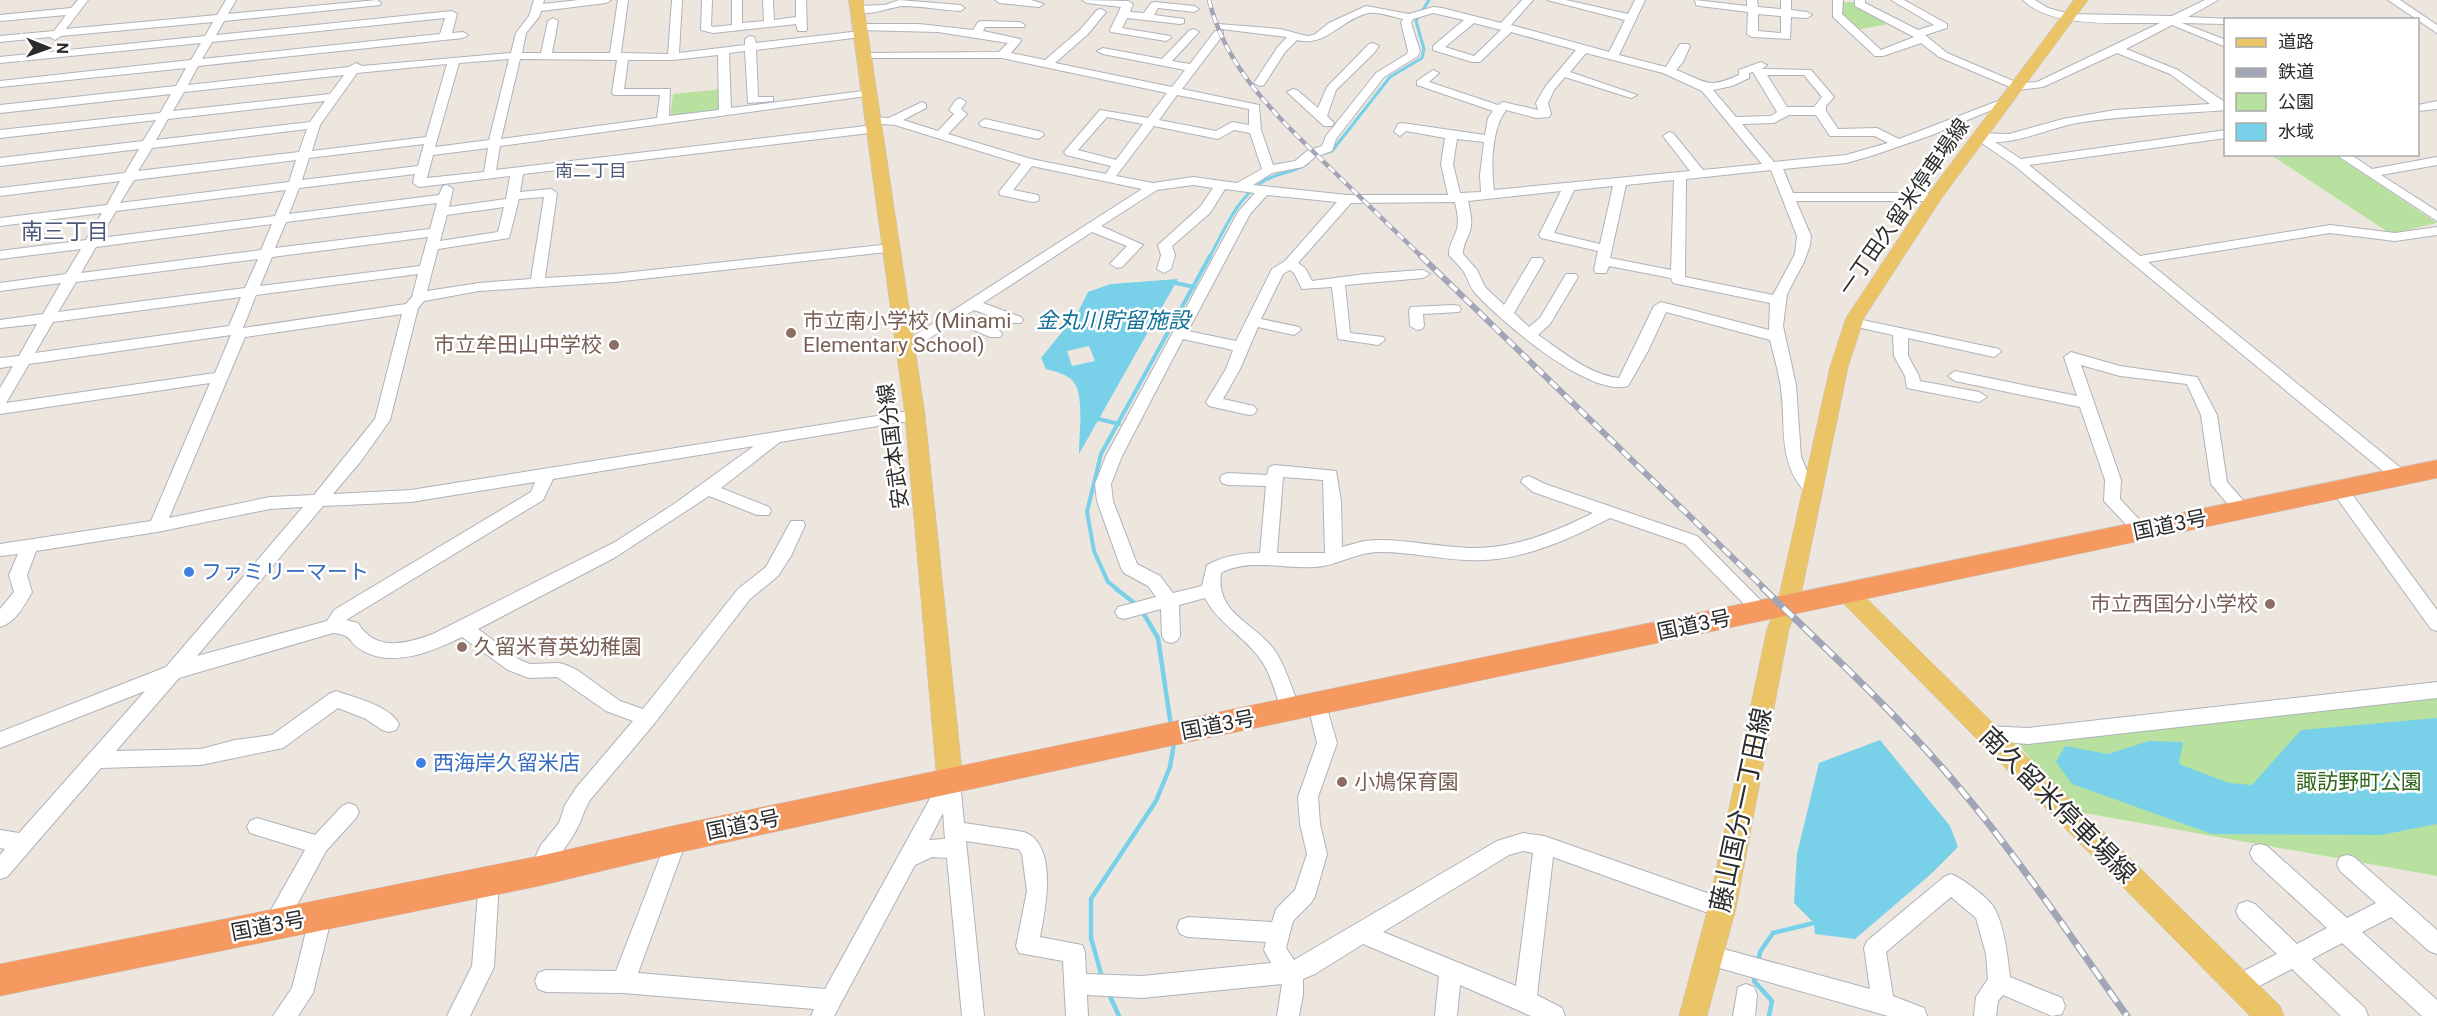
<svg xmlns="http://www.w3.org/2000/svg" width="2437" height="1016" font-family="Roboto,'Noto Sans JP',sans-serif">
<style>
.green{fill:#b8e09e}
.water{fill:#78d1e9;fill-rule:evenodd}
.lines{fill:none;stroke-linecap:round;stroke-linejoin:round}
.stream-far2{stroke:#78d1e9;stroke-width:3}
.stream-far1{stroke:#78d1e9;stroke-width:4}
.stream{stroke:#78d1e9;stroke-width:4.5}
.minor-casing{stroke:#afb2bb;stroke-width:2}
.major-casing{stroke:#c4c4c4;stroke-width:1}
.highway-casing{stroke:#c4c4c4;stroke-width:1}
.minor{fill:#fff;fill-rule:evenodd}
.major{fill:#eac466;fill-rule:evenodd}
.highway{fill:#f69960;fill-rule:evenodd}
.rail-far2-casing{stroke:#a2a5b5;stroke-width:4.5}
.rail-far1-casing{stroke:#a2a5b5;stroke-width:6}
.rail-casing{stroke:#a2a5b5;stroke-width:7}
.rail-far2{stroke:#fff;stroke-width:3;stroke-dasharray:8;stroke-linecap:butt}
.rail-far1{stroke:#fff;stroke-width:4;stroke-dasharray:10;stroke-linecap:butt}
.rail{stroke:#fff;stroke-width:4.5;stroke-dasharray:14;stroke-linecap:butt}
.education-dot{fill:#8d6e63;stroke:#fff;stroke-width:2}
.shop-dot{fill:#3f7fe0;stroke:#fff;stroke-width:2}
.labels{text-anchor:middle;stroke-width:5;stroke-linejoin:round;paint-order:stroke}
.far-neighbourhood-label{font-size:18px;fill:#4e587b;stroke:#fff}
.street-label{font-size:21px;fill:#2c2c2c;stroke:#fff}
.education-label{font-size:21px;fill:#785e54;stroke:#fff;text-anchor:start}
.shop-label{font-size:21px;fill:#366cbe;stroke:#fff;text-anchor:start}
.park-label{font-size:21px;fill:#31661e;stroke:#fff}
.neighbourhood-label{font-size:22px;fill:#4e587b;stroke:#fff}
.water-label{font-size:22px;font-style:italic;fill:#147197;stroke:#fff}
.near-street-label{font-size:26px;fill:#2c2c2c;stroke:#fff}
</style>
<rect width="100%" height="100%" fill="#ede6df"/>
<!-- green -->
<path class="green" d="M1843,2H1852L1888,24L1856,30L1840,14Z
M723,89L721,114L670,119L673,94Z
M2271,155H2335L2437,223L2391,234Z
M2437,697V876L2073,811L2015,740Z"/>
<!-- water -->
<path class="water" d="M1178,279L1079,454C1079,436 1084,399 1075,384C1069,374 1056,372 1046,369L1041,358L1078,312L1088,292L1111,284ZM1089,346L1095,361L1072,366L1067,351Z
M2437,718V824L2381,835L2212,834L2072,784L2056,762L2065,746L2108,754L2149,741L2183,742L2179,764L2229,783L2252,785L2301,730Z
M1880,740L1950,826L1958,847L1931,874L1855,939L1815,934L1814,923L1794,903L1797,854L1819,763Z"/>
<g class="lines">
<!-- stream-far2 -->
<path class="stream-far2" d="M1322,154L1332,151L1390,77L1422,58L1424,49L1416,21L1429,0
M1209,258C1224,231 1237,197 1264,181C1278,172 1295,173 1308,163"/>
<!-- stream-far1 -->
<path class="stream-far1" d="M1176,283L1194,287
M1099,419L1119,424
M1117,589L1108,582L1094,551L1087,512L1101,454L1210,256"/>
<!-- stream -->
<path class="stream" d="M1115,588L1137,605
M1142,611L1158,638L1171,726
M1758,963L1760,952L1773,933L1814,923
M1755,974L1754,981L1772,1001L1769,1016
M1102,977L1091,938V899L1156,801L1170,767L1174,743
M1108,992L1119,1016"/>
<defs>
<path id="minor" d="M78,0H88L66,29L217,15L226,0H236L228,14L377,0L381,3L380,5L224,21L216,35L452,11L457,14L452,33L463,32L468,35L463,38L198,66L188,85L349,67L356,63L362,66L511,53L516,33L529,16L534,0H544L543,4L579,0H611L606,3L541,11L539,17L526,33L522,53H541L548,21L553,18L558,21L552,53H610L618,0H628L621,53L668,54L672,0H682L679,53L745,45V39L750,36L754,37L756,43L861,31L866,34L861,37L756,50L758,97H773V101L748,103L745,51L729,53L731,108L870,90L874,91V95L500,146L496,170L874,125L880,129L878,132L523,174L520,192L551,189L557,193L545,278L614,274L891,244L896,245L898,248L896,251L614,282L479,291L424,301L418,308L390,420L361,461L333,494L411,490L915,410L923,415L915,420L780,442L721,488L769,507L771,511L769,515H757L709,496L614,558L478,629L520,660L530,664L559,663L566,665L577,670L620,701L643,709L738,589L766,567L791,521H803L805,525L791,556L778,576L750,599L654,724L590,800C583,811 581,824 574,834C565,849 554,861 546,878L539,880L532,878L529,871L541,845L559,823L565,805L576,788L633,721L606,711L557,677L529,678L508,670L462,637C433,651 395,668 363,651C347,642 354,635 333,633L179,678L116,751L201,749L235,740L272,735L329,694L336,691C355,698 389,705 399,724L396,730L389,732L382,730L366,719L338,708L283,748L201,765L101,768L7,877L0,879V855L5,849L0,848V830L19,833L145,691L0,748V732L166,667L303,507L270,509L157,532L36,551L27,575L32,592C24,606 16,622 0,627V609L14,592L9,575L18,554L0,556V544L151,521L210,383L0,414V388L13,366L0,368V358L19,356L37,324L0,328V320L43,314L61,283L0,291V283L66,274L81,249L0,259V251L86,240L102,213L0,226V218L107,205L120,181L0,196V188L125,173L139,149L0,166V158L143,141L156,120L0,138V130L160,113L171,94L0,113V105L176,86L186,68L0,87V81L191,60L201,43L0,63V57L205,36L213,22L61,36L55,40L50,37L0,42V36L54,31L66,15L0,21V15L71,8ZM445,18L440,34L202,59L212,42ZM718,55L719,110L669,116L670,89H624L628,60H673ZM509,59L489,140L435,147L459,63ZM520,59L617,60L612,93L614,95H660L657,118L501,139ZM447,64L426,137L312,151L320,125L357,73ZM344,75L330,94L173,111L184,92ZM325,101L310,122L156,140L168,119ZM307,129L299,152L138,171L152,148ZM424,144L418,166L302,180L309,158ZM488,148L484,172L427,178L433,155ZM296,160L289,182L120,203L134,180ZM415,174L413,183L419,187L510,176L506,199L449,207L453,189L447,185L443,186L439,195L289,214L299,188ZM286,190L275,216L100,238L116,211ZM544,197L531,279L479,283L427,291L438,249L509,238L519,199ZM437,203L430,229L275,248L286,222ZM504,207L498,232L440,241L447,215ZM272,224L261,250L81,273L96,247ZM428,237L420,266L260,286L272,257ZM258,259L245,288L58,312L76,282ZM418,274L412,297L406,304L243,328L256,295ZM241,297L229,326L35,353L53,322ZM402,314L375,419L314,495L270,497L169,518L245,337ZM231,335L215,373L6,403L29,364ZM754,446L674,504L615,542L433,634C406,644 375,652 358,623L346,620L543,500L553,479ZM535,482L531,492L334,610L327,621L197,656L323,506L411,502Z
M702,0H712L711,26L713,27L732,25V0H742V23L764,21L763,0H773L774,20L796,17V0H806L807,29L806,31H798L796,24L713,33L701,30Z
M899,0L960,5L965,8L960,11C941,10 922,6 903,6C888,7 866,19 853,9L858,6L885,5Z
M995,0H1031L1044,4L1039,7L1000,3Z
M1082,0L1128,1L1133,4L1130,12L1144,13L1151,3L1155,2L1194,6L1199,9L1194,12L1158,8L1154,15L1184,19V23L1180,24L1127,18L1122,28L1170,36L1171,38L1166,41L1111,32L1110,30L1121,7L1087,3Z
M1522,0H1533L1511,25L1609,52L1625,20L1547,0H1566L1628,14L1635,0H1645L1619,55L1666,67L1680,44H1688L1690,46L1683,62L1676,70C1706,81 1706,90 1739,75V70L1761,62L1767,65L1762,69L1811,70L1834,97L1826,106V111L1838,129L1877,128L1899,139L2003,99L2007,97L2013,101L1932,135L1871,156L1846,163L1783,169L1793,193H1934L1940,197L1934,201H1796L1811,236L1810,245L1804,262L1787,294L1783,326L1796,385L1801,457L1807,471L1821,492L1819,496C1809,499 1806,495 1801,487C1778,457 1786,424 1781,389C1779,373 1774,356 1770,340L1666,312L1648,351L1628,386C1588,397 1501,321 1475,293C1470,287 1468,279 1464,272C1460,266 1454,261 1449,255C1449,244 1453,241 1456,232C1460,222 1457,212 1455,202L1351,203L1298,263L1305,268L1312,281L1365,274L1423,270L1430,274L1423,278L1345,285L1350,333L1383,337L1385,340L1378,345L1338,339L1332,287L1302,289L1294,273L1290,270L1283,274L1261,319L1299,327L1301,330L1294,335L1258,327L1240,369L1223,399L1254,406L1257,410L1254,414L1249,415L1209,406L1206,402L1226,369L1233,350L1183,339L1122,456L1111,484L1113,501L1137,564L1160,576L1173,593L1202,586L1207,565C1224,556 1241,553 1260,553L1266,486L1228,485L1222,483L1220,479L1222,475L1228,473L1267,475L1269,467L1275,465L1336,471L1341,501L1342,547L1364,541L1378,540C1409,540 1439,547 1470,548C1514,549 1555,532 1593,513L1533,492L1521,482L1523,478L1529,476L1545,484L1697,536L1771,611L1768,616L1762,618L1756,616L1685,544L1610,518C1566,541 1517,563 1467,560C1437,559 1407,551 1376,552C1355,553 1336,566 1315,567C1285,569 1247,558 1221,573C1215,616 1258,623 1277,654C1287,671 1293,691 1300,710L1298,715L1291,718L1284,715C1275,696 1272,673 1258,656C1241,634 1218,623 1205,598L1179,605L1180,636L1177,641L1171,643L1165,641L1162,636L1161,609L1124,619L1118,617L1115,612L1118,607L1156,597L1148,586L1124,573L1121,568L1097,501L1095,484L1106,456L1238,212L1255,193L1225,189L1210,213L1172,246L1175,255L1171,269L1164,273L1157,269L1161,255L1158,245L1200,207L1213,188L1193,185L1157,190L1101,226L1143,245L1122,267L1117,268L1110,264L1127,246L1092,232L983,303L1021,317L1023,320L1021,323H1011L974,310L964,316L1000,331L1002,334L1000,337H990L955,322L911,350H901L899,347L901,344L1142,189L1032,166L1013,190L1038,195L1039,198L1038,201L1033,202L1000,195L999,192L1021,164L895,125L869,123V117L889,118L922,102L926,104V108L903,120L938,131L954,114L949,110L956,100L960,98L966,102L961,109L967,114L948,134L1031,159L1106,174L1111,166L1066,155L1064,152L1100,110L1148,118L1167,93L1002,58H864L858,55L860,53L999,52L1008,43L938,32L860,30L855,27L860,24H919L973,30L978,22L982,21L1020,22L1025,25L1024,27H985L983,31L1020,39L1021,41L1011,53L1045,60L1080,30L1097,10L1101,9L1106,12L1088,34L1055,63L1172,87L1185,70L1103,54L1097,51L1103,48L1162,59L1190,30L1194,29L1199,32L1172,61L1190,64L1215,31H1223V35L1182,89L1259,105L1261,130L1273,165L1295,161L1307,151L1322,146L1326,136L1376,73L1407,54L1408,51L1401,23L1403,19C1392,17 1375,10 1365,14C1338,22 1326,47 1297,40L1285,52L1264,85L1260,86L1254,83L1277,48L1287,37L1222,29L1218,28V24L1280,29L1307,36L1314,35L1329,23L1366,6L1409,14L1433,7L1442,8L1501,23ZM1433,13L1464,20L1433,46V50L1472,62H1480L1511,32L1576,50L1545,87L1536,103L1538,110L1503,102L1498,105L1429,82L1439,73L1433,70L1417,81V85L1493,111L1488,118L1485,135L1402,123L1398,124L1394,132L1400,136L1406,131L1445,138L1441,164L1448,195H1347L1253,185L1272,173L1303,167L1315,157L1332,151L1336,139L1384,77L1418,56L1420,51L1411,23L1413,19ZM1474,23L1501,30L1474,56L1445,47ZM1586,53L1663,73L1702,91L1762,164L1703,170L1673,133L1669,132L1663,136L1690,171L1494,190C1491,167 1491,130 1506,110L1536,118L1549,117L1551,114L1548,103L1554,90L1565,77L1631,98L1637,95L1570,72ZM1753,72L1777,112L1771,116L1736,117L1713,90L1732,86L1749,78V73ZM1767,75H1804L1822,97L1814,107H1787ZM1177,95L1249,109V125L1232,122L1216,131L1159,120ZM1789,115H1816L1830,136H1875L1888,143L1846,155L1774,162L1742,124L1774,123ZM1107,117L1143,124L1116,160L1078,150ZM1154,126L1218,139L1234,130L1250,133L1262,169L1237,183L1193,177L1153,183L1116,176ZM1457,139L1484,142L1480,175L1481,192L1460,193L1453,164ZM1771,170L1797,236L1795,254L1773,295L1685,277L1686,179ZM1674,180L1671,270L1610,258L1626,185ZM1613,186L1600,244L1554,233L1574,190ZM1561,191L1539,235L1541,238L1598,251L1594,270L1596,273H1606L1609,266L1671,278L1673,283L1770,303L1769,330L1661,302L1654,306L1619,378C1589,375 1562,351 1538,335L1550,324L1578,277L1576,274H1566L1540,318L1529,327L1514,313L1544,261L1542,258H1532L1504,305L1485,287L1477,270L1463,254C1463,244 1467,240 1470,231C1473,220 1470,211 1468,201ZM1267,195L1337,202L1285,261L1272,269L1236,341L1188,331L1250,214ZM1283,477L1323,480L1325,553H1277Z
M1695,0L1747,6V0H1757L1758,7L1781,9V0H1791V10L1807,12L1812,15L1807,18L1791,17L1790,39L1752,37L1747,34L1748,12L1700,6L1696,5ZM1758,14L1781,16V33L1758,31Z
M1833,0H1843L1842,14L1881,50L1914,37L1855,6V0H1865V3L1918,30L1934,25L1891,0H1904L1947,24V28L1925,35L1947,53L2018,83L2037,82L2160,23C2122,22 2052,29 2023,0H2035L2048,8L2070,14L2172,16L2205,0H2218L2188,17L2230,19L2226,20V24L2182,23L2226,40V47L2172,25L2126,49L2178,70L2226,103V110C2176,114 2126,115 2077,123C2049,128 2023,142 1995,142L2021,159L2226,130V138L2029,165L2140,256L2330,225L2395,233L2437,227V235L2395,241L2330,233L2148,262L2407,473L2409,477L2407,481H2395L2015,166L1973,137L1979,133L2009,134L2063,119L2115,110L2210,104L2170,74L2117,53L2043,87L2017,90L1939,57L1921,43L1883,56H1875L1833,17Z
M2388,0H2400L2437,25V33Z
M1373,43L1379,46L1374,53L1336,90L1327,116L1334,123L1332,126H1324L1287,92L1293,89L1297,90L1318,108L1327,87L1369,44Z
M2437,101V109L2418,111V105Z
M985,119L1042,132L1044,135L1038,139L981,126L979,123Z
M2335,154H2350L2372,169L2437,157V165L2381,175L2437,211V221Z
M1454,305L1459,306L1461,309L1459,312L1423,314L1424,326L1422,329L1417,330L1410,326L1409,310L1411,307Z
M1853,318L1999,349L2001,352L1994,357L1908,338V356L1919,376L1920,381L1979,392L1987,397L1979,402L1907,388L1905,376L1894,356L1893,335L1848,325L1846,322Z
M2071,352L2120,366L2197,377L2217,415L2227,482L2248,506L2250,510L2248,514H2236L2211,484L2201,415L2187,384L2120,376L2081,365L2121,480L2120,499L2150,531L2148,535H2136L2104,501L2105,480L2080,407L1955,381L1948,376L1955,371L2077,396L2064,357Z
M2340,484L2346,486L2437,610V631L2431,629L2334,494L2332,490L2334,486Z
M2437,682V698L2028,744L1979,740L1976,734L1979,728L1986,726L2028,728Z
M1317,697L1324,700L1326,705L1337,743L1318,797L1320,824L1327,854L1315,896L1311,903L1293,921L1286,948L1294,960L1497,841L1523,833L1544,836L1730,901L1733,908L1730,915L1722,918L1553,857L1537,995L1562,1008L1565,1016H1531L1460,985L1457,1016H1435L1439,976L1363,944L1315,974L1303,979V995L1299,1016H1277L1282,984L1142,998L1087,995L1088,1016H1066L1063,961L1019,953L1016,946L1027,891L1022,854L1018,849L966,841L984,1016H962L947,858L932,857L915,865L834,1016H811L814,1009L623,993L546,992L538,989L535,981L538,973L546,970L616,971L667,839L670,833L677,830L684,833L687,839L638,973L825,989L943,775L950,773L957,775L960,781L964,823L1024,832C1059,845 1045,910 1040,937L1082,945L1085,952L1086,974L1142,976L1271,963L1264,950L1266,942L1188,937L1180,934L1177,927L1180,920L1188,917L1272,922L1276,909L1295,890L1307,854L1300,824L1298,797L1317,743L1308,705L1310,700ZM943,813L945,839L929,840ZM1523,851L1533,853L1516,986L1383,932L1509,855Z
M349,803L356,806L359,812L356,818L326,851L283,931L275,934L267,931L264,924L267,917L305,850L250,833L247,827L250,821L257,818L315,835L342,806Z
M2260,844L2267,846L2347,918L2376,903L2340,871L2337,864L2340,857L2347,855L2354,857L2437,930V954L2429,951L2391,917L2362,932L2437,1000V1016H2422L2342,943L2312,959L2365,1008L2368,1016H2341L2292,969L2240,996L2232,993L2229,985L2232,977L2277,954L2239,918L2236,911L2239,904L2247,901L2255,904L2297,944L2327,928L2253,860L2250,853L2253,846Z
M489,871L496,874L499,881L494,967L470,1016H447L472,966L479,881L482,874Z
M1951,874C1962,878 1987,897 1993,906C2004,923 2008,957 2010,977L2062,998L2065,1006L2062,1014L2052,1016L2003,995L1998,1001L1996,1016H1974L1976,997L1988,979L1986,954L1976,918L1951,897L1886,952L1893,996L1924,1008L1927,1016H1888L1709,965L1701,962L1698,955L1701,948L1709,945L1870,989L1864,948L1867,941L1944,877Z
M321,905L329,908L332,915L313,993L298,1016H273L292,988L310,915L313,908Z
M1746,984L1754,987L1757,995L1755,1016H1733L1738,987Z"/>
<path id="major" d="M849,0H863L925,415L963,781L959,789L950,792L941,789L937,781L905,415Z
M2074,0H2088L1941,199L1864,318L1848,367L1799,605L1789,629L1736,908L1707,1016H1679L1708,908L1767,629L1777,605L1830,367L1846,318L1928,194Z
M1847,584L1855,587L2280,1006L2284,1016H2250L1839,599L1836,593L1839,587Z"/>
<path id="highway" d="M2437,460V478L1142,752L677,853L539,886L0,996V964L539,856L677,825L1142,728Z"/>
</defs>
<!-- minor casing -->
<use href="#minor" class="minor-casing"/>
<!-- major casing -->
<use href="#major" class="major-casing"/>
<!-- highway casing -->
<use href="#highway" class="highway-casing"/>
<!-- minor -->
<use href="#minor" class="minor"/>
<!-- major -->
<use href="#major" class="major"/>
<!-- highway -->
<use href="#highway" class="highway"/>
<defs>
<path id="rail-far2" d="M1209,0C1226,70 1278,117 1327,165C1359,196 1391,227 1423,258"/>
<path id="rail-far1" d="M1421,256L1765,589"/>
<path id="rail" d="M1763,588C1829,652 1898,715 1957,785C2019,858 2072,939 2127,1016"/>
</defs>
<!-- rail-far2 casing -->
<use href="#rail-far2" class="rail-far2-casing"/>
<!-- rail-far1 casing -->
<use href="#rail-far1" class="rail-far1-casing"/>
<!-- rail casing -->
<use href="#rail" class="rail-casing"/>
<!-- rail-far2 -->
<use href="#rail-far2" class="rail-far2"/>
<!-- rail-far1 -->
<use href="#rail-far1" class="rail-far1"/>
<!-- rail -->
<use href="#rail" class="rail"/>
</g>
<!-- markers -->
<g class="education-dot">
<circle cx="791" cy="333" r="6"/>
<circle cx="614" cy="345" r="6"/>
<circle cx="2270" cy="604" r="6"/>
<circle cx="462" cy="647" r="6"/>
<circle cx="1342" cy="782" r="6"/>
</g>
<g class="shop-dot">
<circle cx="189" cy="572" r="6"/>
<circle cx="421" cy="763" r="6"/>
</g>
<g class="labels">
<!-- far-neighbourhood labels -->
<g class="far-neighbourhood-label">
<text x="591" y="177">南二丁目</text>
</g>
<!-- street labels -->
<g class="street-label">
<text transform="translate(1904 207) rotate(-55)" y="7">一丁田久留米停車場線</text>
<text transform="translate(893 446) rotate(-97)" y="7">安武本国分線</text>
<text transform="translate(2170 525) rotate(-12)" y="7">国道3号</text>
<text transform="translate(1694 625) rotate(-12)" y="7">国道3号</text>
<text transform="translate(1218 725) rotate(-11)" y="7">国道3号</text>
<text transform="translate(743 825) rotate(-12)" y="7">国道3号</text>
<text transform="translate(268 926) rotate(-11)" y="7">国道3号</text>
</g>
<!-- education labels -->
<g class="education-label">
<text x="803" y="328">市立南小学校 (Minami<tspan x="803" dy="24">Elementary School)</tspan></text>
<text x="602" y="352" text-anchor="end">市立牟田山中学校</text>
<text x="2258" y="611" text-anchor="end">市立西国分小学校</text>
<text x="474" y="654">久留米育英幼稚園</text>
<text x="1354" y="789">小鳩保育園</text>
</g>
<!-- shop labels -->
<g class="shop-label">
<text x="201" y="579">ファミリーマート</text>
<text x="433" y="770">西海岸久留米店</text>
</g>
<!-- park labels -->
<g class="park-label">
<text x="2359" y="789">諏訪野町公園</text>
</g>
<!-- neighbourhood labels -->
<g class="neighbourhood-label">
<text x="65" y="239">南三丁目</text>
</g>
<!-- water labels -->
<g class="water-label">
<text x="1113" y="328">金丸川貯留施設</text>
</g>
<!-- near-street labels -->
<g class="near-street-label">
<text transform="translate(2058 805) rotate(45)" y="9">南久留米停車場線</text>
<text transform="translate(1741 810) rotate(-78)" y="9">藤山国分一丁田線</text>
</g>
</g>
<!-- legend -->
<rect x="2224" y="18" width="195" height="138" fill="#ffffff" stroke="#ababab" stroke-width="1.5"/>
<rect x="2236" y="38" width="30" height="9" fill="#eac466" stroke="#ababab" stroke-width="1.5"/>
<text x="2278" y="48" font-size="18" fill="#2c2c2c">道路</text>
<rect x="2236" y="68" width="30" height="9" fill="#a2a5b5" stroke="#ababab" stroke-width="1.5"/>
<text x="2278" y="78" font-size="18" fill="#2c2c2c">鉄道</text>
<rect x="2236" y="93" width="30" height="18" fill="#b8e09e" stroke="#ababab" stroke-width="1.5"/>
<text x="2278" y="108" font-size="18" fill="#2c2c2c">公園</text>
<rect x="2236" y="123" width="30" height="18" fill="#78d1e9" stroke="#ababab" stroke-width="1.5"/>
<text x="2278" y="138" font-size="18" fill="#2c2c2c">水域</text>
<!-- north arrow -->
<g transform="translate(48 48) rotate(91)" stroke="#ffffff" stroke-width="4.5" paint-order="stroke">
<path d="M0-4.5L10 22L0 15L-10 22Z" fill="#2c2c2c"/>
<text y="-9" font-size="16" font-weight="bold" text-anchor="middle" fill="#2c2c2c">N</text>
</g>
</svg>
